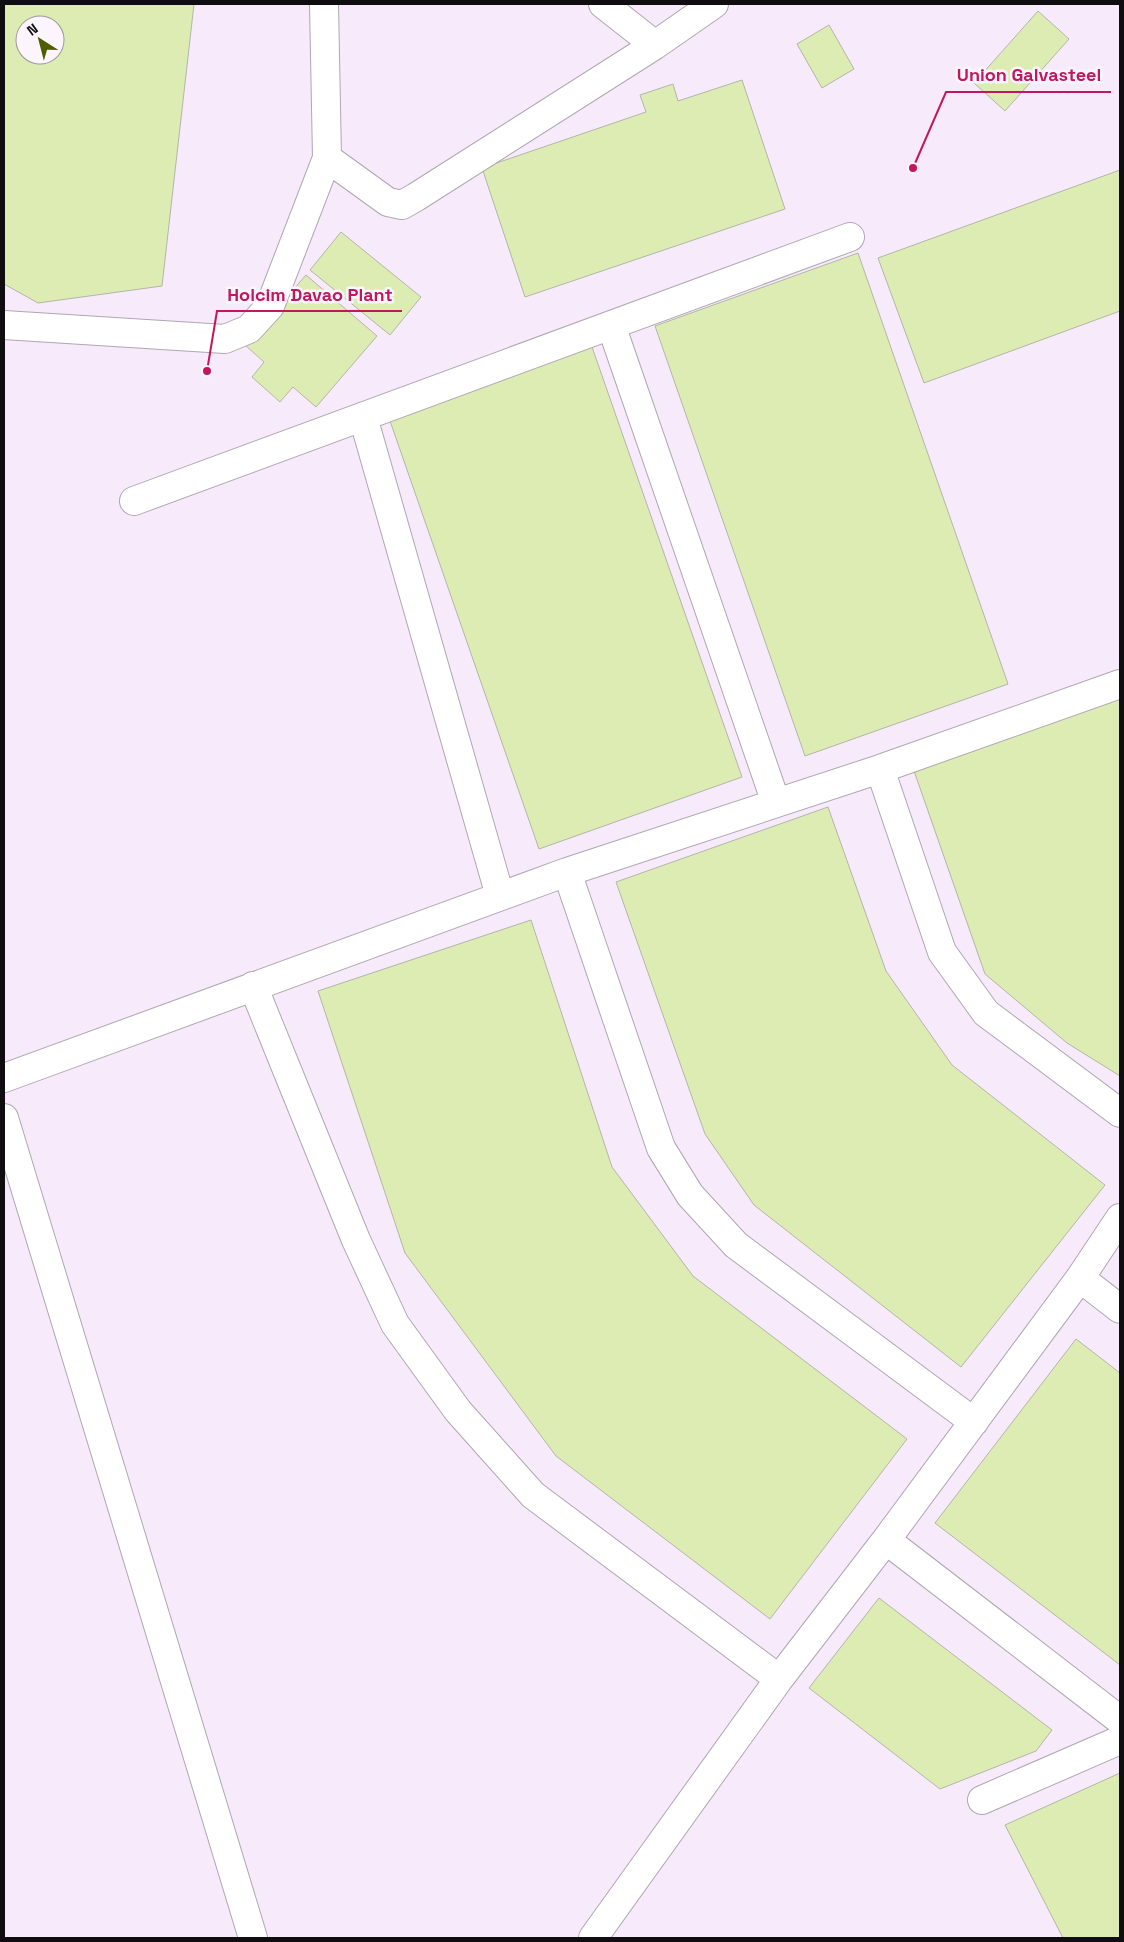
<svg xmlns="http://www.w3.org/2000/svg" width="1124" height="1942" font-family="'Space Grotesk',sans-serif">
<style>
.built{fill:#f7eafb;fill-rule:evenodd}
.building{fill:#ddecb3;stroke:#b2b6aa;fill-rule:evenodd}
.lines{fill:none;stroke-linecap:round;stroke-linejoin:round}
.minor-casing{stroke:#afa7b2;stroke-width:30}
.minor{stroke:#fff;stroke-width:28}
.leader{fill:none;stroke:#c2185b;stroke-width:2}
.callout-dot{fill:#c2185b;stroke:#fcf5fe;stroke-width:2}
.callout-label{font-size:18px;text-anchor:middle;font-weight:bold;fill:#c2185b;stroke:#fcf5fe;stroke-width:5;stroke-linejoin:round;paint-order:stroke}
</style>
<rect width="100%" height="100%" fill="#fcf5fe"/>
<!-- built -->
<path class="built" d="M4,4H1120V1938H4ZM25,25H55V55H25Z"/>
<!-- building -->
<path class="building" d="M4,4H194L162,286L38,303L4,284ZM25,25H55V55H25Z
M1038,11L1069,39L1005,111L974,83Z
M829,25L854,69L822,88L797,44Z
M742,80L785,209L525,297L482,168L646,112L640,95L673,84L678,101Z
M1120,170V311L924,383L878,258Z
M341,232L421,297L390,335L310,270Z
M858,253L1008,684L805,756L655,326Z
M306,275L377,336L316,407L293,387L280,402L252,377L264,362L245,345Z
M592,347L742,777L539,849L389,418Z
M1120,697V1076L1067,1043L985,974L913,768Z
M828,807L886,971L952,1065L1105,1185L961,1367L754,1205L705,1134L616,882Z
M531,920L612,1167L693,1276L907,1439L770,1619L556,1456L405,1253L318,991Z
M1076,1339L1120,1373V1665L935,1523Z
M879,1598L1052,1730L1036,1751L940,1789L809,1688Z
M1120,1773V1938H1063L1005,1825Z"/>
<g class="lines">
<defs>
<path id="minor" d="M603,4L655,45
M327,158L388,202L402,205L416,197L655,45L714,4
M4,325L225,339L249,329L270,306L327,158L324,4
M611,325L776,803
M363,417L500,896
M134,501L850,237
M880,769L942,952L986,1013L1120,1113
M567,872L661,1148L690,1195L736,1245L974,1422
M253,986L356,1240L395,1324L458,1411L533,1495L779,1679
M4,1078L567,872L880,769L1120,684
M4,1118L253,1938
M1080,1278L1120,1309
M886,1540L1120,1720
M982,1800L1120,1740
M593,1938L779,1679L886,1540L1080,1278L1120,1218"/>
</defs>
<!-- minor casing -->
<use href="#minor" class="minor-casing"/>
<!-- minor -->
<use href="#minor" class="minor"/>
</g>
<!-- callouts -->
<path class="leader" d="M913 168L946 92H1111M207 371L217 311H402"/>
<g class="callout-dot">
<circle cx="913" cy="168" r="5"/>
<circle cx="207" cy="371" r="5"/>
</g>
<g class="callout-label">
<text x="1029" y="81">Union Galvasteel</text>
<text x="310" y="301">Holcim Davao Plant</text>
</g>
<!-- border -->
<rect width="1124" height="1942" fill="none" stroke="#0f0d10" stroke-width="10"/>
<!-- north arrow -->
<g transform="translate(40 40) rotate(324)"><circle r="24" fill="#fcf5fe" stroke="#9d989f"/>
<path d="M0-4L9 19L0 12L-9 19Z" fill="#4f5e00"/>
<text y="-8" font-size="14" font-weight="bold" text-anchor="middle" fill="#0f0d10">N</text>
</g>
</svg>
